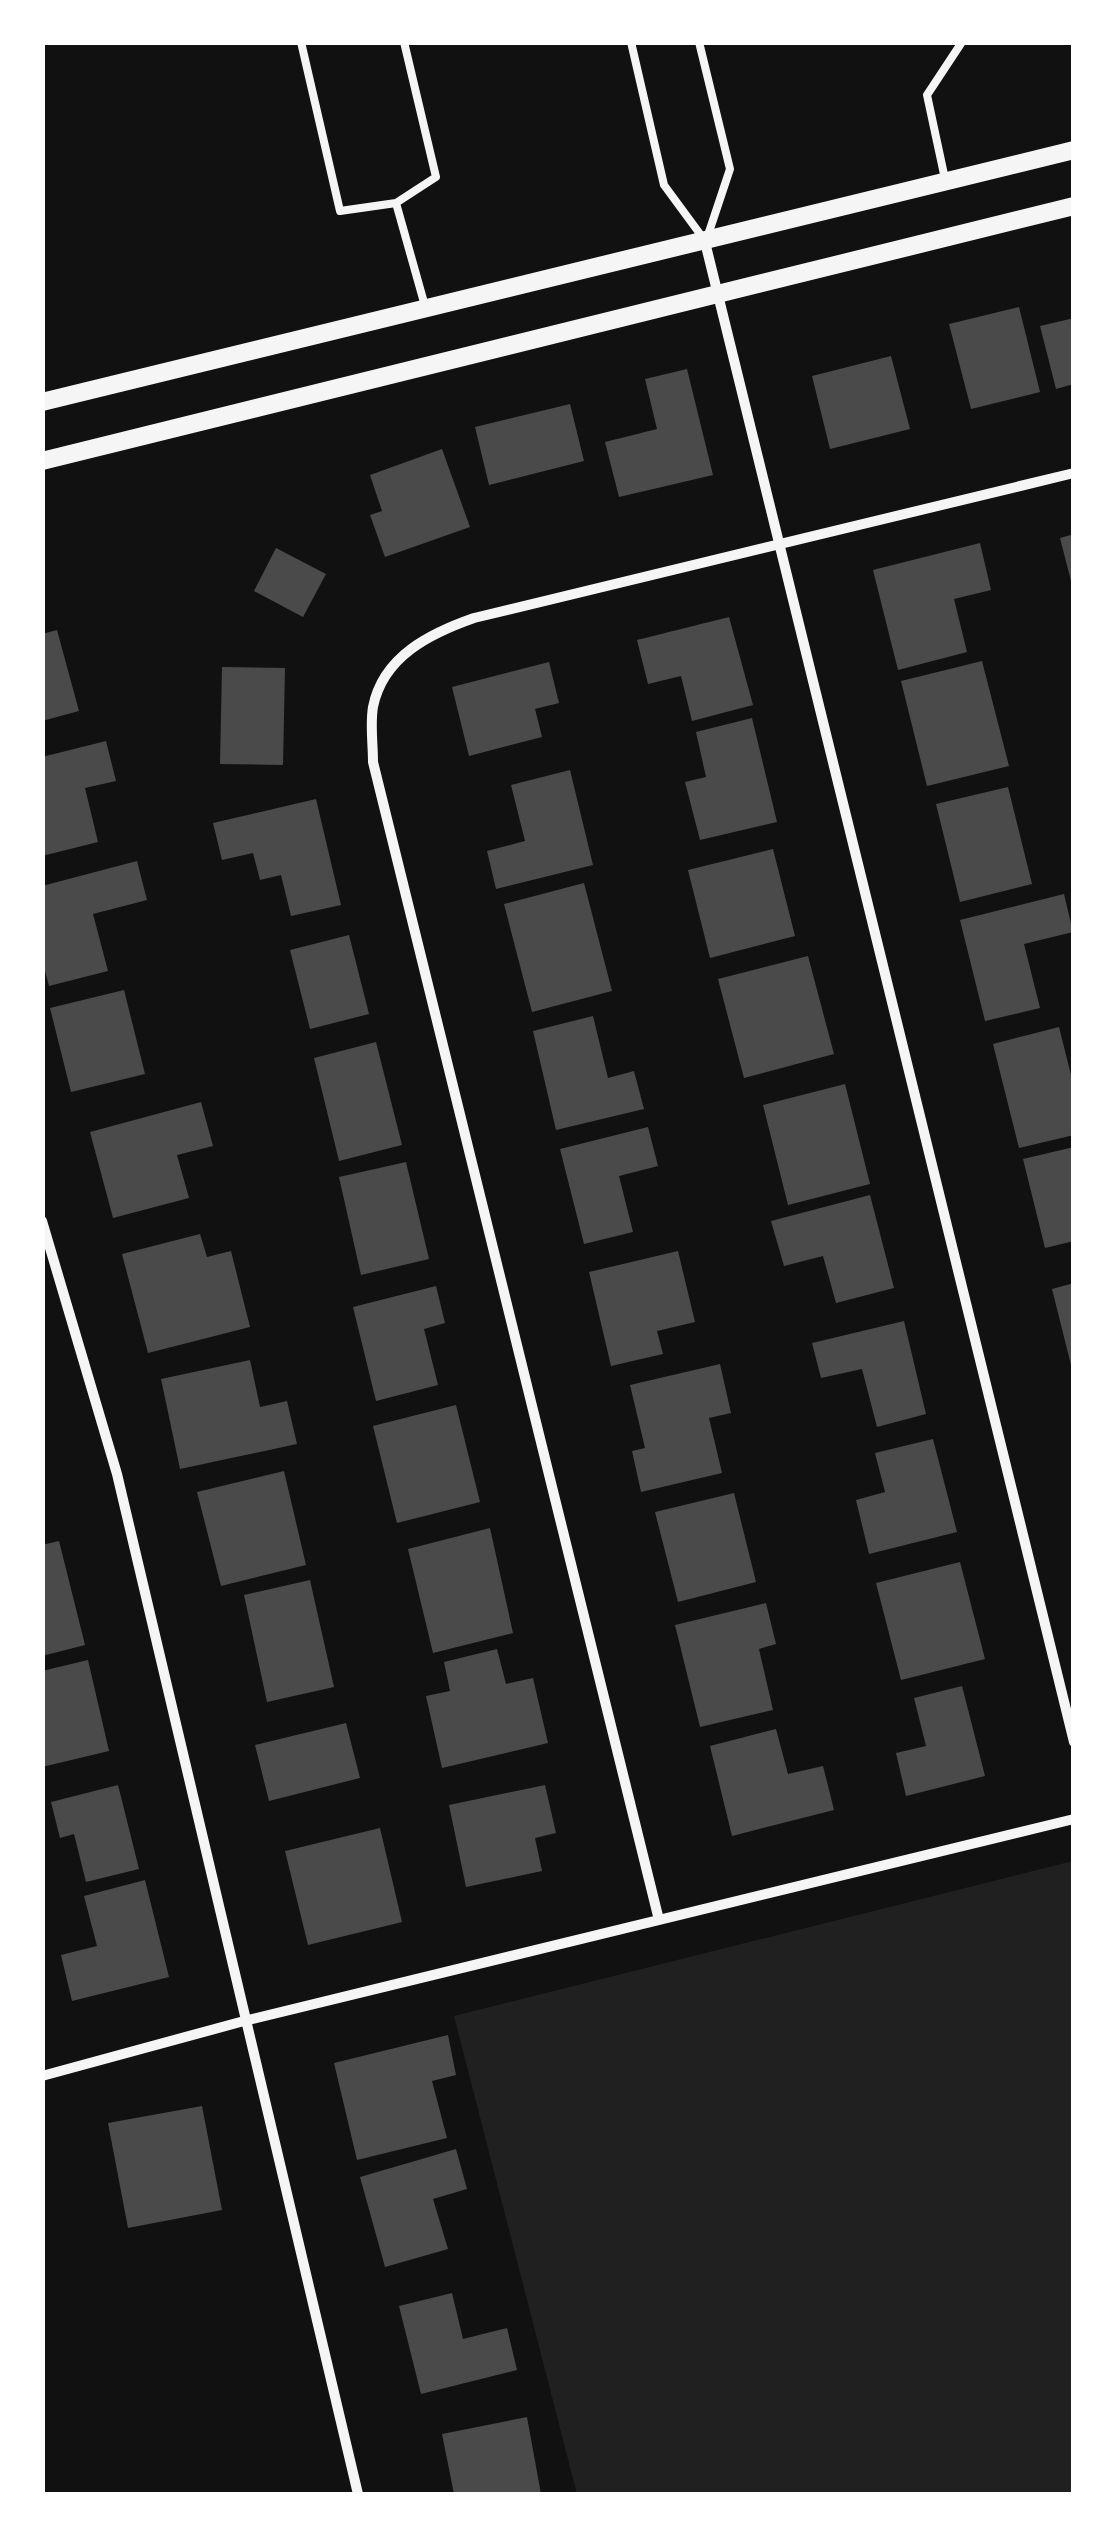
<svg xmlns="http://www.w3.org/2000/svg" width="1116" height="2537" font-family="'Asap Condensed',sans-serif">
<style>
.green{fill:#202020}
.building{fill:#4a4a4a}
.lines{fill:none;stroke-linecap:round;stroke-linejoin:round}
.service{stroke:#f5f5f5;stroke-width:8}
.minor{stroke:#f5f5f5;stroke-width:10}
.tertiary{stroke:#f5f5f5;stroke-width:18}
</style>
<rect width="100%" height="100%" fill="#111"/>
<!-- green -->
<path class="green" d="M1073,1861V2494H577L454,2016Z"/>
<!-- building -->
<path class="building" d="M1019,307L1040,392L971,409L949,324Z
M1074,318V384L1056,389L1040,326Z
M891,356L910,429L830,449L812,376Z
M687,369L713,475L619,497L605,442L657,429L645,379Z
M570,404L584,461L489,485L475,427Z
M442,449L470,527L385,557L370,515L382,511L370,475Z
M1074,534V584L1072,585L1060,538Z
M980,543L991,590L954,599L967,652L898,670L873,570Z
M276,548L326,574L303,617L254,591Z
M729,617L753,705L692,721L681,676L648,684L637,640Z
M57,630L79,711L42,721V634Z
M982,661L1009,766L927,786L901,681Z
M549,662L559,703L535,709L542,737L469,756L452,687Z
M222,667L285,668L283,765L220,764Z
M752,718L777,822L700,840L685,782L706,777L696,732Z
M106,741L116,781L85,788L98,842L42,856V757Z
M570,770L593,865L496,889L487,851L525,841L511,785Z
M1008,787L1032,884L960,902L936,804Z
M316,799L341,905L291,916L281,875L260,880L253,853L222,860L213,823Z
M773,849L795,936L710,958L688,870Z
M137,861L147,900L93,914L108,971L49,986L42,960V886Z
M584,883L612,991L532,1012L504,904Z
M1064,894L1073,932L1024,944L1040,1008L985,1021L960,920Z
M349,935L369,1014L310,1029L290,950Z
M808,956L834,1054L744,1078L718,979Z
M124,990L145,1074L71,1092L50,1008Z
M593,1016L608,1078L634,1071L644,1109L556,1130L533,1031Z
M1059,1027L1074,1087V1135L1019,1148L993,1044Z
M376,1042L402,1145L339,1161L314,1058Z
M845,1084L870,1184L788,1205L763,1105Z
M201,1102L213,1146L177,1155L189,1198L113,1218L90,1132Z
M648,1127L658,1166L619,1176L633,1232L584,1244L560,1149Z
M1074,1147V1241L1045,1248L1023,1159Z
M406,1162L429,1259L361,1275L339,1177Z
M870,1195L894,1288L836,1303L823,1256L784,1266L771,1221Z
M200,1234L207,1257L231,1251L250,1327L148,1353L122,1254Z
M678,1251L695,1322L657,1331L663,1354L611,1366L589,1272Z
M1074,1283V1369H1072L1052,1289Z
M436,1286L445,1323L424,1329L438,1385L376,1401L353,1307Z
M904,1321L926,1414L877,1427L862,1369L821,1378L812,1343Z
M250,1360L260,1407L287,1401L297,1444L180,1469L161,1379Z
M720,1364L731,1413L709,1418L722,1473L641,1492L632,1451L645,1448L630,1385Z
M456,1405L480,1502L397,1523L373,1426Z
M933,1439L957,1532L869,1554L856,1500L885,1492L875,1453Z
M284,1471L306,1565L221,1586L197,1492Z
M734,1493L756,1582L678,1602L655,1512Z
M490,1528L513,1633L433,1653L408,1549Z
M59,1541L85,1645L42,1656V1545Z
M960,1562L985,1659L901,1680L876,1583Z
M310,1580L334,1687L267,1702L244,1595Z
M766,1603L776,1644L759,1649L773,1710L700,1727L675,1625Z
M497,1649L506,1684L533,1678L548,1743L442,1768L426,1696L450,1691L444,1662Z
M88,1660L109,1751L42,1767V1671Z
M962,1686L985,1776L906,1796L896,1753L926,1746L914,1698Z
M346,1723L360,1778L269,1801L255,1745Z
M776,1729L788,1774L823,1766L834,1810L732,1836L710,1746Z
M118,1785L139,1869L86,1882L74,1834L60,1838L51,1802Z
M545,1785L556,1833L535,1838L542,1871L466,1887L449,1805Z
M380,1828L402,1922L308,1945L285,1851Z
M145,1880L169,1977L72,2001L61,1955L97,1946L84,1896Z
M448,2035L456,2075L432,2081L447,2138L357,2160L334,2063Z
M202,2106L222,2210L128,2228L108,2123Z
M456,2149L467,2189L433,2199L448,2249L385,2267L360,2177Z
M452,2293L463,2339L507,2328L517,2370L421,2394L399,2306Z
M527,2417L541,2494H454L442,2434Z"/>
<g class="lines">
<!-- service -->
<path class="service" d="M301,42L340,211L396,203
M404,42L436,177L396,203L425,306
M631,42L664,185L703,238
M699,42L730,169L707,238
M945,179L927,95L962,42"/>
<!-- minor -->
<path class="minor" d="M705,242L1074,1742
M42,1221L117,1474L358,2494
M659,1920L373,762C373,744 370,724 373,707C383,656 431,633 474,618L1074,473
M42,2076L244,2021L1074,1819"/>
<!-- tertiary -->
<path class="tertiary" d="M42,402L1074,150
M42,461L1074,206"/>
</g>
<!-- border -->
<rect width="1116" height="2537" fill="none" stroke="#ffffff" stroke-width="90"/>
</svg>
